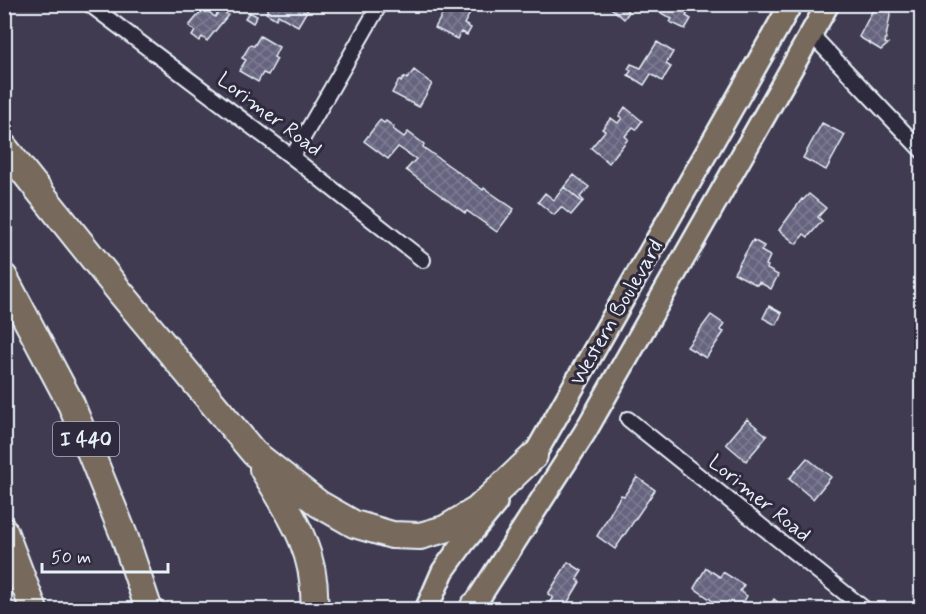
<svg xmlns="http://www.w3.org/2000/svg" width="926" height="614" font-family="Mynerve,sans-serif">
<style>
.building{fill:url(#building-cross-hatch);stroke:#e8f1f8;stroke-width:1.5}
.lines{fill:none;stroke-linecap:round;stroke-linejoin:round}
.street-casing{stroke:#e8f1f8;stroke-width:18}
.primary-casing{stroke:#e8f1f8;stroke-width:26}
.highway-casing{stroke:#e8f1f8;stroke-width:30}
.street{stroke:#2f2a3d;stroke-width:14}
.primary{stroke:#77695c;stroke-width:21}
.highway{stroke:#77695c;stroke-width:26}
.labels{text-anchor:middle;stroke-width:6;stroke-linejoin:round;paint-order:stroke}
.shield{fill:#2f2a3d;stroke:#b0b5c0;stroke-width:1.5}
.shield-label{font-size:20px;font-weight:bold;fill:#e8f1f8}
.street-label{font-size:21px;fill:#e8f1f8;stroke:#2f2a3d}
</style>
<defs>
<pattern id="building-cross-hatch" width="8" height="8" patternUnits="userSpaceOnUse" patternTransform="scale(1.5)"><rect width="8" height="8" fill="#66647f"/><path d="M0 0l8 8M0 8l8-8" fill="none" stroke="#7c7b92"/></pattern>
</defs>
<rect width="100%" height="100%" fill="#403b51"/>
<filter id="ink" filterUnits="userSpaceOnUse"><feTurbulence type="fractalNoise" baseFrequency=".0167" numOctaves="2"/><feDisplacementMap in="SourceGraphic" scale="12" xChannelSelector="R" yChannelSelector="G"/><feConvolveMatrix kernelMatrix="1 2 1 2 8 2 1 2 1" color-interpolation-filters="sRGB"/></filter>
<g filter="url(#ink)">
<!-- building -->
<path class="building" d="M271,4H311L298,26L278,15L276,19L266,13Z
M448,4H467L473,8L464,24L471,28L467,35L461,32L457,39L435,28Z
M614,4L621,5L629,12L624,19L611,8Z
M656,4H699L696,9L692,6L686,16L691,19L685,29L670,22L672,19L654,9Z
M876,4L891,10L885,43L888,44L881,50L859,37Z
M204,8L215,17L221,9L228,15L207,41L202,37L199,41L192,36L195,31L189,26Z
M249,12L257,16L253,23L245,18Z
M260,36L279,47L274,57L277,59L268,75L263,73L258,82L239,71L246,60L242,58L250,45L254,46Z
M657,42L673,52L666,64L671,67L662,81L651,74L644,85L628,75L631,71L628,69L631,64L641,68Z
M414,70L432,84L419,107L392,93L399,80L401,82L404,77L407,79Z
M625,107L642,121L636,129L633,127L625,136L628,139L609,163L591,148L605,131L602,129L611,118L618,123L622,118L619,116Z
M380,120L384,123L386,121L394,127L393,129L404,137L408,132L424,144L423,147L483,190L484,188L514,209L497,232L467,211L465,213L406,170L416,159L398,147L388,159L364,141Z
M822,123L845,135L826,170L803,158Z
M574,175L589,187L580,197L584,201L582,202L564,187Z
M564,187L582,202L571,215L561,207L554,215L538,202L545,193L554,200Z
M809,194L826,208L818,217L822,221L808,237L804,234L796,244L779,230L802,199L803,200Z
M753,240L764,246L761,251L770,256L766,265L768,266L767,269L778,275L771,289L759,282L757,285L734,273Z
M769,306L782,313L776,325L763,318Z
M711,315L724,324L720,330L724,332L706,358L687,347Z
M747,419L767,436L746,461L726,444Z
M807,458L831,477L813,499L789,479Z
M637,477L655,490L615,549L597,536L621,495L624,496Z
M568,562L582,571L577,579L580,582L563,610H559L549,603L553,597L548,594Z
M706,568L720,577L723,572L744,585L740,591L747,596L739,610H726L694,588Z
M774,599L787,610H766Z"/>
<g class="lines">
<defs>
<path id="street" d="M89,4L292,157L423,260
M811,34L922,151
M292,157L380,4
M628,419L866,610"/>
<path id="primary" d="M525,467L534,456L791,4
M426,610L443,571L464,542L496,503
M471,610L585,432L828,4"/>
<path id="highway" d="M4,147L120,292L254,453L319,504L354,524L392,535L420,536L445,529L477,510L534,456
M4,277L71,404L125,538L149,610
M263,469C291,515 318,553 314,610
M4,531L34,610
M474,610V606"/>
</defs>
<!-- street casing -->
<use href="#street" class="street-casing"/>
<!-- primary casing -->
<use href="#primary" class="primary-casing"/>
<!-- highway casing -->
<use href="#highway" class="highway-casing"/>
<!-- street -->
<use href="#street" class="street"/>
<!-- primary -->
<use href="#primary" class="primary"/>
<!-- highway -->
<use href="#highway" class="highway"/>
</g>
</g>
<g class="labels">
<!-- shield labels -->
<rect class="shield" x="53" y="422" width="66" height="34" rx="4.5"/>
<g class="shield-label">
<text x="86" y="446">I 440</text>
</g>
<!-- street labels -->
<g class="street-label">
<text transform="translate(270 114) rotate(37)" y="7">Lorimer Road</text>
<text transform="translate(616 312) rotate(-60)" y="7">Western Boulevard</text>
<text transform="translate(760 498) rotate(39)" y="7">Lorimer Road</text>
</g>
</g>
<!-- margin -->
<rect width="926" height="614" fill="none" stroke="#2f2a3d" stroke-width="24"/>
<rect x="12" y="12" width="902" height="590" fill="none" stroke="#e8f1f8" stroke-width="2" filter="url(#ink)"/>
<!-- scale -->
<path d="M42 563v9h126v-9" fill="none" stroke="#e8f1f8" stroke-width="3"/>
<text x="51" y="563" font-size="18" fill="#e8f1f8" stroke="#2f2a3d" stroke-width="4.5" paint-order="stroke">50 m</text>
</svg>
